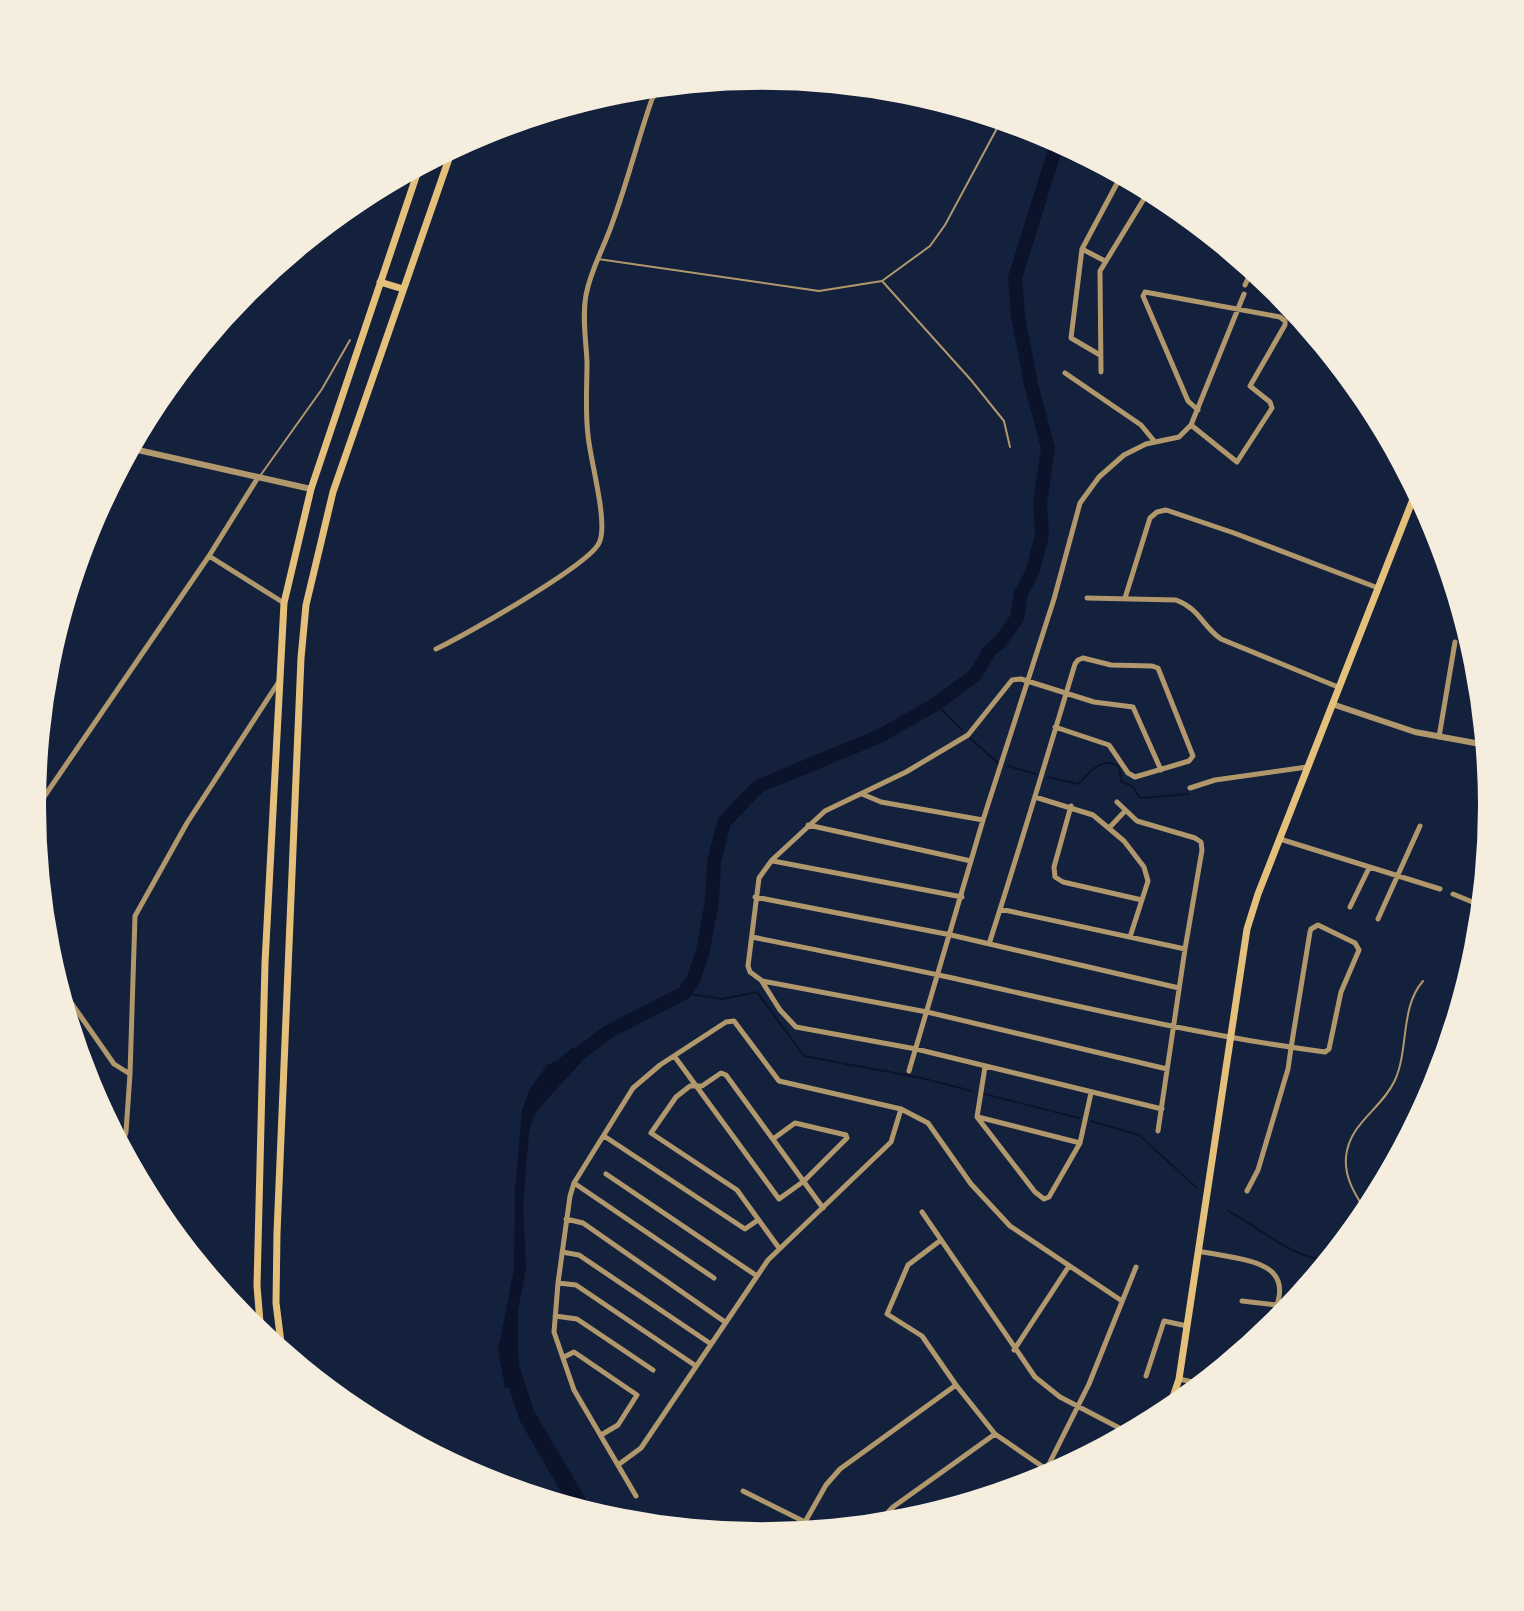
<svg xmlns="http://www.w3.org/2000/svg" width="1524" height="1611" font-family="'IBM Plex Serif',serif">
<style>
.water{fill:#0b132b}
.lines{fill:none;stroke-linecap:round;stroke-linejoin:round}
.stream{stroke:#0b132b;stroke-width:2}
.river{stroke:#0b132b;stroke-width:14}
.service{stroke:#b1986c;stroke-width:2}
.minor{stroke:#b1986c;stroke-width:5}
.tertiary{stroke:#b1986c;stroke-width:6}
.secondary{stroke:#e5c07b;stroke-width:7}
.primary{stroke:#e5c07b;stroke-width:7}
</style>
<rect width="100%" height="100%" fill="#14213d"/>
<!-- water -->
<path class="water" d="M573,1047L586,1057L541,1106L533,1118L529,1132L523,1204L526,1269L518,1311V1347L519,1365L534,1411L595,1514L569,1506L520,1421L509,1388H505L498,1350L514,1269L515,1189L522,1110L530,1089L547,1065L558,1060Z"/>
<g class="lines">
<!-- stream -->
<path class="stream" d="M936,704L962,730
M970,738L998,763
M1008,766L1036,774
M1048,777L1078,784C1090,772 1102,755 1119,767L1121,781L1133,787L1140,798L1189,794
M684,993L722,999L757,992L804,1056L921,1078L972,1091
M984,1094L1079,1118
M1091,1121L1139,1135L1197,1188
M1228,1211C1261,1228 1290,1257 1328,1261"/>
<!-- river -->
<path class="river" d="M566,1064L608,1032L684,993L693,980L703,951L712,901L714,862L724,822L759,786L880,736L936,704L975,675L990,650L1000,642L1017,618L1021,593L1032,573L1042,535L1040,503L1048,448L1031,384L1018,316L1015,278L1058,140"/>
<!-- service -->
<path class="service" d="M598,259L819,291L882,281L930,246L945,225L1002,119
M883,282L971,380L1004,421L1010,447
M260,476L322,389L350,340
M1367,1213C1356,1196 1344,1178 1346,1157C1349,1123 1382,1109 1395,1080C1409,1049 1400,1007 1423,981"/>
<!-- minor -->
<path class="minor" d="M1082,249L1105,261
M1245,285L1253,268
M1100,355L1071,338L1082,249L1122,174
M1101,372L1100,271L1150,189
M1065,373L1141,425L1155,442
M1191,425L1237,462L1272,408L1270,402L1250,386L1285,325V321L1280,317L1145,292L1143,296L1188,401L1198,410
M209,556L284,603
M1087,598L1176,600C1200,609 1202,626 1221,639L1338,687
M1125,598L1150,518L1157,512L1166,510L1234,533L1378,588
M436,649C464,636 589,565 599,543C609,524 590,460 588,435C585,411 587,387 587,362C586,340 582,317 586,295C591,268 605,246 613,221C628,180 638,139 652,99L660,86
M1439,737L1455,642
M1161,770L1133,707L1094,702L1021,679L1012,680L968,735L906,772L825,811L772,860L759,878L748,966L750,972L761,980L780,1010L796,1027L916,1049L1162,1109
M1190,788L1215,780L1307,767
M862,794L881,802L983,820
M1035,797L1093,815L1124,841L1144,867L1148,881L1130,937
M1117,802L1137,821L1195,838L1201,842L1202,850L1185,949L1158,1131
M1071,806L1054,867L1055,877L1063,882L1142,900
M33,813L209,556L257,479
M808,825L971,861
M1109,828L1125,811
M1280,839L1440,889
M773,861L962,897
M1453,894L1482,906
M755,897L951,935L1179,988
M1350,907L1369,868
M1000,909L1185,949
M1378,919L1420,826
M752,937C815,950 879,962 943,976C1070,1004 1196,1035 1325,1052L1329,1049L1341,992L1359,950L1355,943L1318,925L1311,929L1310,932L1291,1048L1288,1069L1258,1170L1247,1191
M989,944C1019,851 1047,757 1075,664L1078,660L1083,658L1111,665L1152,666L1158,668L1193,756L1189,761L1135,777L1128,773L1109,745L1055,727
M56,981L114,1064L130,1074
M762,981L927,1012L1167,1069
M675,1057L779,1199L804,1181L847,1138L846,1135L795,1123L773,1139
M985,1067L977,1117L1035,1192L1044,1199L1049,1197L1080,1143L1091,1093
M909,1071L983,820L1054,599L1080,503L1099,477L1124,455L1146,444L1179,437L1191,425L1244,294
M978,1117L1080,1143
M604,1136L745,1229L758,1220
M121,1148L126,1132L130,1074L135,916L187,823L278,683
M606,1174L757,1276
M574,1183L714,1278
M922,1212L1035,1377L1060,1397L1129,1433
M566,1219L583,1223L725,1322
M941,1240L908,1265L887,1314L922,1336L956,1385L995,1434L1046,1469
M779,1248L737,1190L651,1133L676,1097L690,1086H702L721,1073L726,1075L823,1208
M1198,1251C1256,1262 1306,1261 1264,1333
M562,1252L579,1255L711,1344
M558,1283L576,1285L696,1366
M1242,1301L1277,1305
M555,1316L577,1319L653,1370
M1014,1350L1069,1266
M564,1357L574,1352L637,1395L618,1425L601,1435
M1146,1376L1164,1321L1187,1326
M1179,1379L1202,1384
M618,1465L641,1448L768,1260L891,1142L901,1109
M1041,1480L1089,1384L1136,1267
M743,1491L821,1530
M636,1496L574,1390L554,1332L558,1283L570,1196L574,1183L633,1088L660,1065L726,1022L734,1021L779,1081L901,1109L928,1123L971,1184L1010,1226L1122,1301
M805,1522L826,1485L840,1469L956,1385
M877,1524L893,1507L995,1434"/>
<!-- tertiary -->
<path class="tertiary" d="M129,448L311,489
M1332,704L1415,732L1486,745"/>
<!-- secondary -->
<path class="secondary" d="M1168,1412L1179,1379L1247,929L1258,894L1417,489"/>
<!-- primary -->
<path class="primary" d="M380,282L403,289
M261,1334L257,1286L265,963L284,603L311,489L420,165
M282,1351L276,1303L277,1233L301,658L306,605L333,492L453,147"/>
</g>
<!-- crop -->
<path d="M0 0H1524V1611H0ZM46 806a716 716 0 1 1 1432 0a716 716 0 1 1-1432 0Z" fill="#f5edde" fill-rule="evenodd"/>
</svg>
